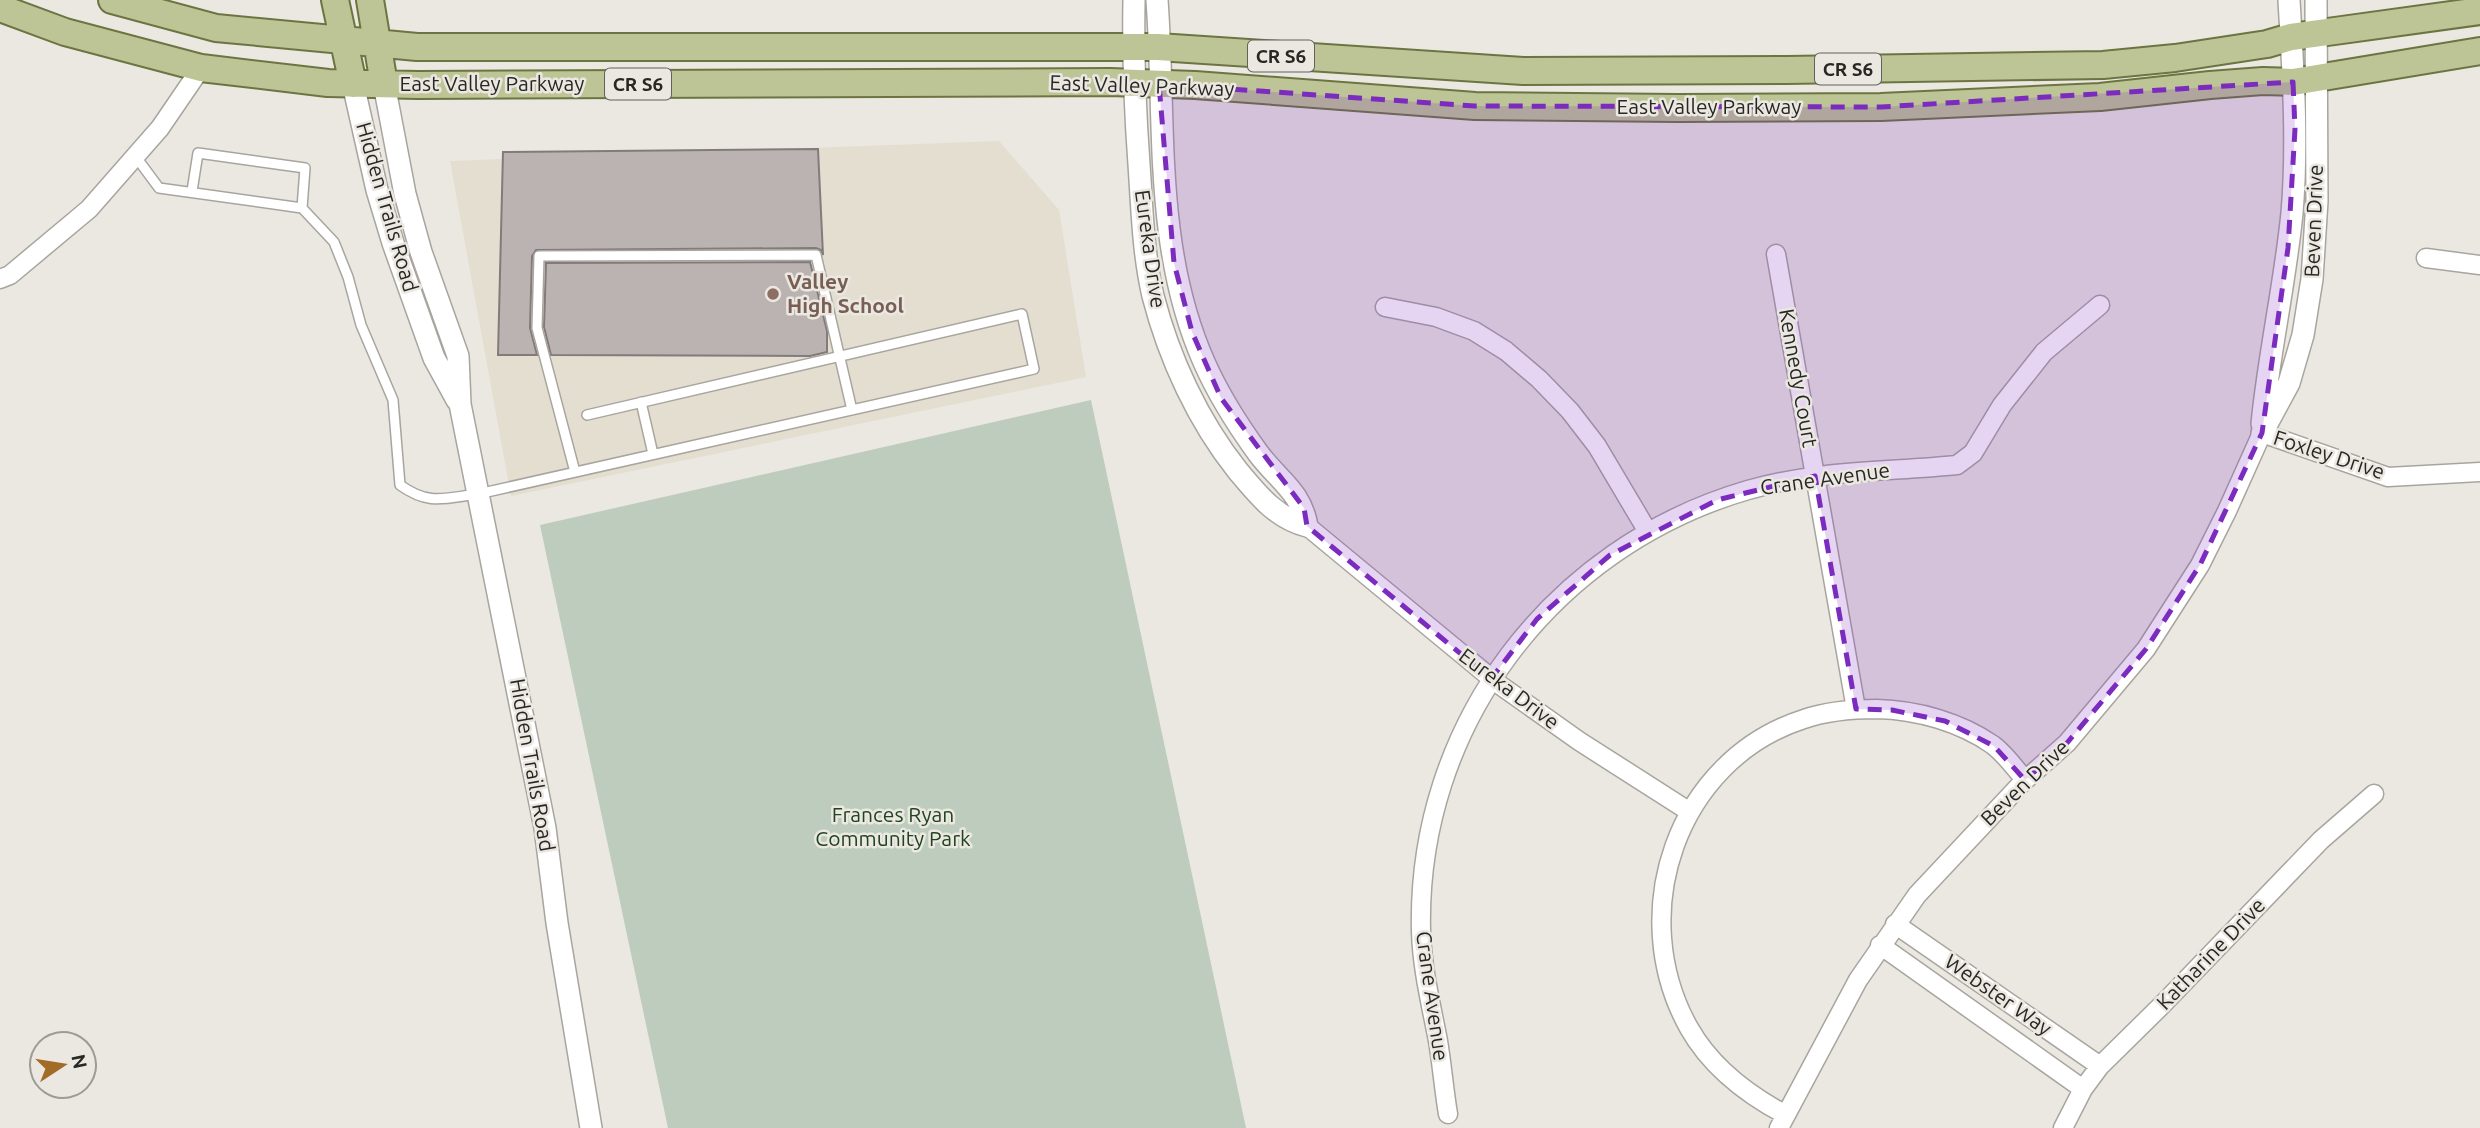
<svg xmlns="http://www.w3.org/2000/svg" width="2480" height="1128" font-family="Ubuntu,sans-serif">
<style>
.built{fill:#e3ded0}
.green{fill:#bdccbc}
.building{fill:#bbb3b2;stroke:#827b7a;stroke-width:2}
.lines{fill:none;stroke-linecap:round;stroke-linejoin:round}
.service-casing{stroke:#a8a59f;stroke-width:12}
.minor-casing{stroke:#a8a59f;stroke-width:21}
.tertiary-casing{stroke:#a8a59f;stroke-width:24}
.primary-casing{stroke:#6c7541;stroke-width:30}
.service{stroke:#fff;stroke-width:9}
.minor{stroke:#fff;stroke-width:18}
.tertiary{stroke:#fff;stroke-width:21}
.primary{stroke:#bdc597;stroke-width:26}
.marked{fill:#7b2cbf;fill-opacity:0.2;stroke:#7b2cbf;stroke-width:5;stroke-dasharray:14 9;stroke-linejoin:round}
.education-dot{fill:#8d6e63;stroke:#eae8e1;stroke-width:2.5}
.labels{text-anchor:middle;stroke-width:5;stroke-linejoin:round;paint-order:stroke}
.shield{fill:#eae8e1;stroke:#62615d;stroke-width:2}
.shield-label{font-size:19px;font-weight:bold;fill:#282724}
.street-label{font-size:21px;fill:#282724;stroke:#eae8e1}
.education-label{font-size:21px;font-weight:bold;fill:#785e54;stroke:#eae8e1;text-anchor:start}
.park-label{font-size:21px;fill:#214420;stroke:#eae8e1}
</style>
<rect width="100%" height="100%" fill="#eae8e1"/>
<!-- built -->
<path class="built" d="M999,141L1059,210L1086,377L511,496L450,161Z"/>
<!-- green -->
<path class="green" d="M1091,400L1246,1128H668L540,525Z"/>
<!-- building -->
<path class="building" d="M818,149L823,255L821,250L816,248L536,250L532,256L530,328L537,355H498L503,152Z
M810,262L827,331V352L810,356L551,355L544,327L546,263Z"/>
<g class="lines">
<defs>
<path id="service" d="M136,157L159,188L302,208L305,168L198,153L192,191
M302,208L334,242L348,277L361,325L393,400L400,485C429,506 445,498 478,494L1034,369L1022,314L587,415
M641,402L653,454
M575,472L537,328L539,256L816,255L852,410"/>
<path id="minor" d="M1776,254L1856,709
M2426,258L2480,265
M0,279L10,275L89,209L160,128L201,68
M1385,307L1436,317L1474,331L1506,351L1539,379L1570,411L1597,446L1648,532
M1307,526L1497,683L1579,741L1690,812
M1895,924L2100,1066
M1880,945L2083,1089
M1448,1114C1444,1090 1442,1065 1438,1041C1431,1004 1422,969 1421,931C1416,726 1552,547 1748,490C1817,470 1887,472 1957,465L1973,453L2002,405L2044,352L2100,305
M1786,1115C1748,1095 1711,1067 1689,1028C1625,914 1676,760 1804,719C1827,711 1853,709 1877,709C1917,710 1960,722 1993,745C2005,754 2015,768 2025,780
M1779,1128L1858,980L1917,895L2023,782L2067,743L2146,649L2200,565L2227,511L2262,433L2388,477L2480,472
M2063,1128L2083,1089L2100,1066L2163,1004L2321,840L2374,794"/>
<path id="tertiary" d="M1134,0C1133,55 1135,110 1139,164C1142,208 1143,253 1153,296C1169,358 1198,421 1238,471C1258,495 1276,518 1307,526C1301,491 1278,480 1258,453C1237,424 1218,394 1204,362C1153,247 1166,122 1157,0
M353,84L377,190L393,243L434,358L457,400
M384,84L405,194L421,252L458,356L460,404L545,828L557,923L591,1128
M2262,424C2269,353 2285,284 2292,213C2298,142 2293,71 2289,0
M2262,433L2289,383L2303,335L2312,279L2317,201L2316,0"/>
<path id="primary" d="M112,0L216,28L417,47H1158L1523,71L1787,70L2103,65L2175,58L2267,44L2291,37L2480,11
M335,0L353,84
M370,0L384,84
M0,8L65,32L201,68L328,83L418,85L1110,82L1195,85L1475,106L1678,108L1881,107L2100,97L2210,85L2263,81L2293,82L2480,51"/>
</defs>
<!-- service casing -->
<use href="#service" class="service-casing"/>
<!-- minor casing -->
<use href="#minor" class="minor-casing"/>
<!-- tertiary casing -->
<use href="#tertiary" class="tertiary-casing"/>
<!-- primary casing -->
<use href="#primary" class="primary-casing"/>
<!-- service -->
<use href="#service" class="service"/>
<!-- minor -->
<use href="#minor" class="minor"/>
<!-- tertiary -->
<use href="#tertiary" class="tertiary"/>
<!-- primary -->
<use href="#primary" class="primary"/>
</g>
<!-- marked area -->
<path class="marked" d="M2293,82L2295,129L2288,248L2262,433L2200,565L2146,649L2067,743L2025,780L1994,746L1945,721L1892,710L1856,709L1815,476L1717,500L1610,555L1537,619L1491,679L1307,526L1304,508L1221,398L1192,332L1174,263L1159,84L1475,106L1881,107Z"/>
<!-- markers -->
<circle class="education-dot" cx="773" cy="294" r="7"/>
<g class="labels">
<!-- shield labels -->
<g class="shield">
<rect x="1248" y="40.5" width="66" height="31" rx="5"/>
<rect x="1815" y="53.5" width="66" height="31" rx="5"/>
<rect x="605" y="68.5" width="66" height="31" rx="5"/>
</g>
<g class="shield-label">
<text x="1281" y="63">CR S6</text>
<text x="1848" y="76">CR S6</text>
<text x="638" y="91">CR S6</text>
</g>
<!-- street labels -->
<g class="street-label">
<text x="492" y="91">East Valley Parkway</text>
<text transform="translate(1142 86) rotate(2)" y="7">East Valley Parkway</text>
<text x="1709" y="114">East Valley Parkway</text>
<text transform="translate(387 207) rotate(74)" y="7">Hidden Trails Road</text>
<text transform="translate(2314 221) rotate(-88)" y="7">Beven Drive</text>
<text transform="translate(1150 249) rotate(82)" y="7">Eureka Drive</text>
<text transform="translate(1798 378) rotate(80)" y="7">Kennedy Court</text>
<text transform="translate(2329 455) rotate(18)" y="7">Foxley Drive</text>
<text transform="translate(1825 479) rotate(-8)" y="7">Crane Avenue</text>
<text transform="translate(1509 689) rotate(37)" y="7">Eureka Drive</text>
<text transform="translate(532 765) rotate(80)" y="7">Hidden Trails Road</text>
<text transform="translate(2025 783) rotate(-44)" y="7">Beven Drive</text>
<text transform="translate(2211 954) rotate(-46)" y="7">Katharine Drive</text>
<text transform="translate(1998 995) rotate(35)" y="7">Webster Way</text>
<text transform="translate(1432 996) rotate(82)" y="7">Crane Avenue</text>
</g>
<!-- education labels -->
<g class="education-label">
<text x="787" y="289">Valley<tspan x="787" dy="24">High School</tspan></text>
</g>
<!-- park labels -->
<g class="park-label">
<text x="893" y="822">Frances Ryan<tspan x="893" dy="24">Community Park</tspan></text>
</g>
</g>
<!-- north arrow -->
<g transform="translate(63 1065) rotate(78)"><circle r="33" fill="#eae8e1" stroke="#9c9b95" stroke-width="2"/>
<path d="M0-5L12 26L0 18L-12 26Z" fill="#a26b27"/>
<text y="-10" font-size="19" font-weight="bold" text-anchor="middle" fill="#282724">N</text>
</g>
</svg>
